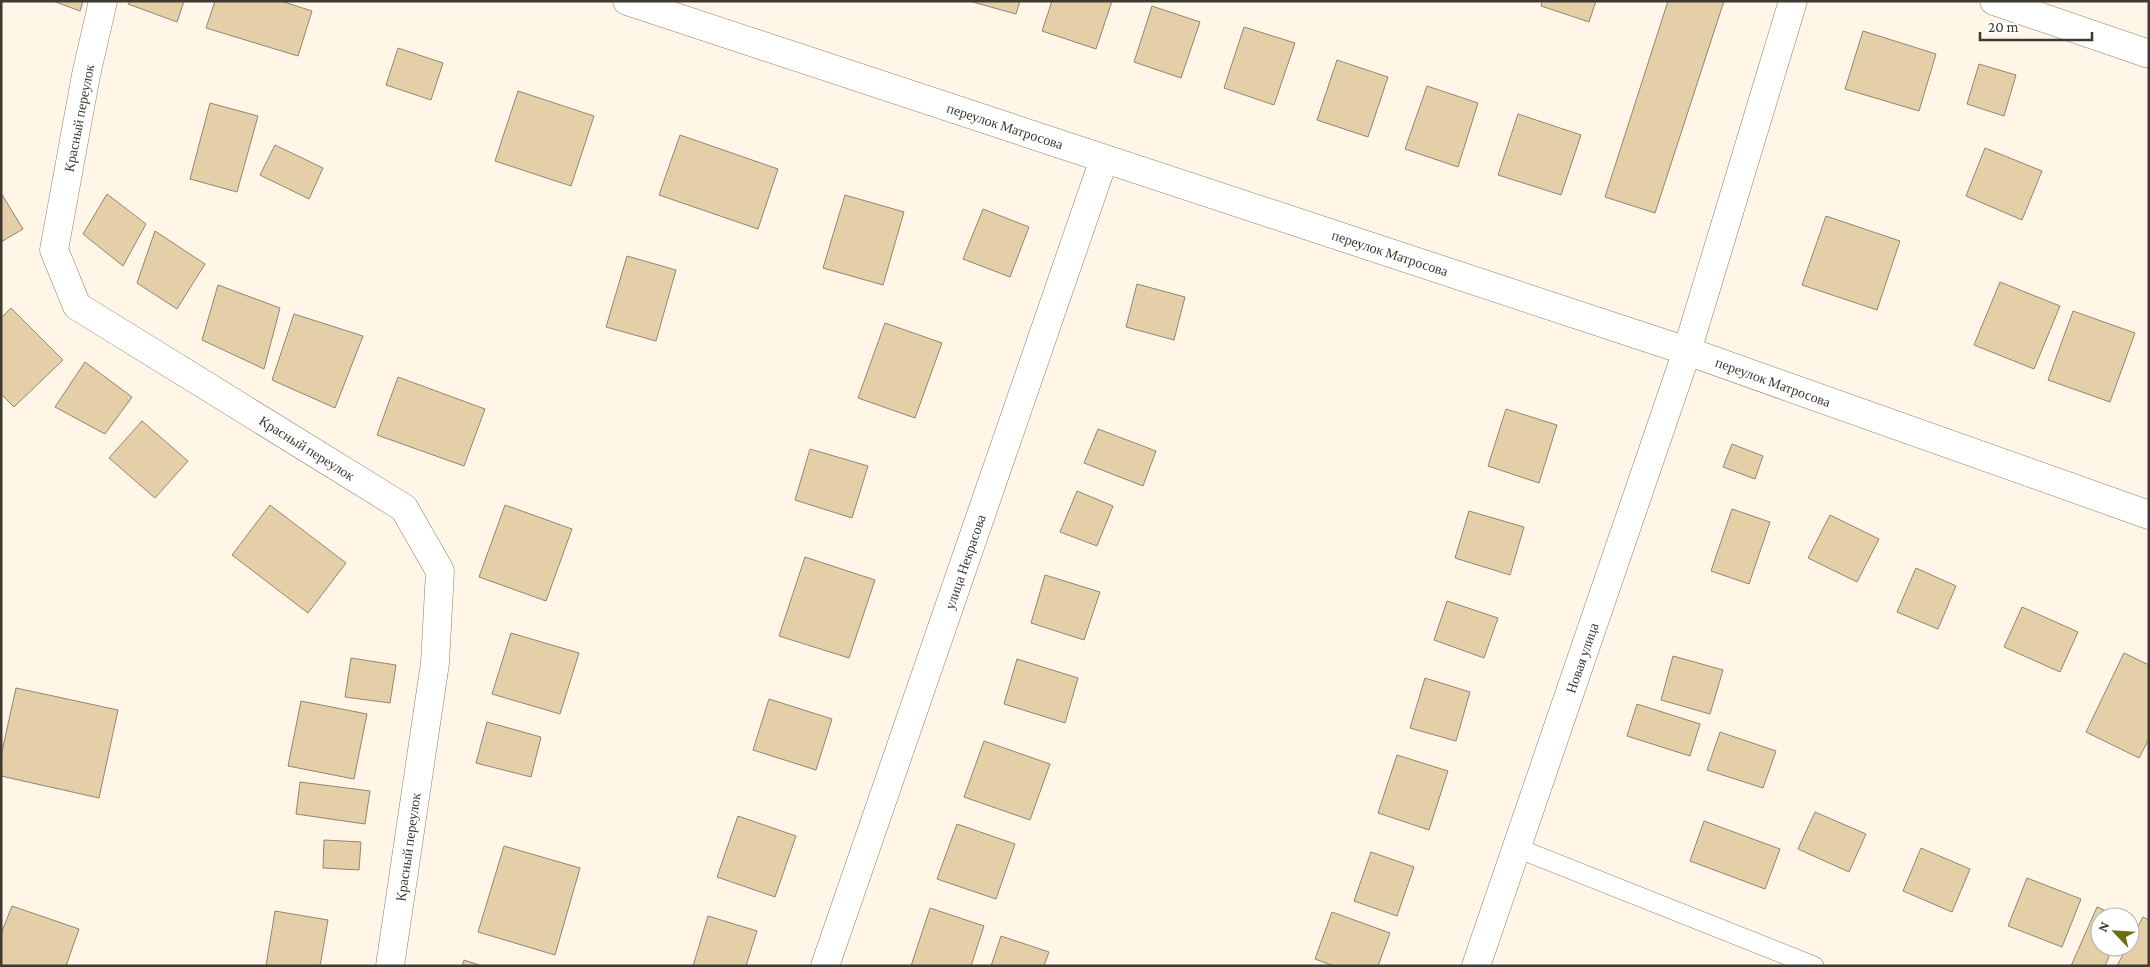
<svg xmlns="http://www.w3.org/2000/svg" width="2150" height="967" font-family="'Crimson Pro',serif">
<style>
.building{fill:#e5cfa9;stroke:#93866f}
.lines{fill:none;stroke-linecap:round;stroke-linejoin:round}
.service-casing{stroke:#8a7d66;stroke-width:20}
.minor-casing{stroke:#8a7d66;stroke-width:29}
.service{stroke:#fff;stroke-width:19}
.minor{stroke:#fff;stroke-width:28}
.labels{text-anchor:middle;stroke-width:5;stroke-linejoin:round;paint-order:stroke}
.street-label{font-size:14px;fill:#3f3930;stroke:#fff}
</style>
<rect width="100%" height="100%" fill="#fff6e7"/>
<!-- building -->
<path class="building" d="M53,1H83L80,11Z
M129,1H184L177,22L128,4Z
M215,1H281L312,11L298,56L206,28Z
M969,1H1020L1016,14Z
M1052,1H1112L1096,49L1042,31Z
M1542,1H1596L1589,22L1541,6Z
M1668,1H1724L1655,213L1605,197Z
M1152,6L1200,22L1181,78L1134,62Z
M1244,27L1295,43L1274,105L1224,88Z
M1863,31L1936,54L1919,111L1845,89Z
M398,48L443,63L431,100L386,85Z
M1337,60L1388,77L1368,137L1317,120Z
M1979,64L2016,75L2004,116L1967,104Z
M1427,86L1478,103L1458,167L1405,149Z
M518,91L594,116L571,186L495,161Z
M210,103L258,116L237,192L190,179Z
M1518,114L1581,135L1561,195L1498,175Z
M680,135L778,169L758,229L659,195Z
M275,145L323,168L309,199L260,175Z
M1985,148L2042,171L2022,220L1966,196Z
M1,193L23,229L1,242Z
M107,194L146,224L123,266L83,234Z
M845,195L904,212L883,285L823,268Z
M983,209L1029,227L1010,277L963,259Z
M1826,216L1900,241L1877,310L1802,285Z
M155,231L205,264L177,309L137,283Z
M627,256L676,270L656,341L606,327Z
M2000,282L2060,306L2034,369L1974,345Z
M1137,284L1185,297L1174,340L1126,327Z
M218,285L280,308L264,369L202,340Z
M11,308L63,360L14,407L1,394V318Z
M2073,311L2135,333L2110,402L2048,380Z
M294,314L363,336L335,408L272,380Z
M885,323L942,343L915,418L858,398Z
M85,362L132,397L105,434L55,407Z
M398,377L485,409L464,466L377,435Z
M1506,409L1557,425L1539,483L1488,466Z
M142,421L188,461L155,498L109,458Z
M1098,429L1156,451L1143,486L1084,463Z
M1732,444L1763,456L1755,479L1723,467Z
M810,449L868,466L852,518L795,500Z
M1077,491L1113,506L1097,546L1060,532Z
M270,505L346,563L308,613L232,555Z
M505,505L572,529L546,601L479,577Z
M1732,509L1770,522L1749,584L1711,571Z
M1469,511L1524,527L1510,575L1455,558Z
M1830,515L1879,539L1857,582L1808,558Z
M805,557L875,580L849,658L779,636Z
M1916,568L1956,586L1938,629L1897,612Z
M1045,575L1100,592L1084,640L1031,623Z
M1447,601L1498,618L1484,658L1434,640Z
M2022,607L2078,632L2060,672L2004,647Z
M511,633L579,653L560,714L492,694Z
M2124,653L2149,665V739L2139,758L2086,732Z
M1673,656L1723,670L1710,714L1661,700Z
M351,658L396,665L390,703L345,697Z
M1017,659L1078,678L1065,723L1004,704Z
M1425,678L1470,692L1456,741L1410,728Z
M16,688L118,710L99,798L1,776V756Z
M769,699L832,719L816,770L753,750Z
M301,701L367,714L354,779L288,766Z
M1637,704L1700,724L1690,756L1627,736Z
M487,722L541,737L531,777L476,763Z
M1720,732L1776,751L1763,788L1707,770Z
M984,741L1050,764L1030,820L964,797Z
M1397,755L1448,771L1429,830L1378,813Z
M300,782L370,791L365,824L296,814Z
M1815,812L1866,834L1849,872L1798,849Z
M738,816L796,836L775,897L717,877Z
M1704,821L1780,849L1765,889L1690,861Z
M957,824L1015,844L996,899L937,879Z
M324,840L361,842L359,870L323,868Z
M504,846L580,868L555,955L478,932Z
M1921,848L1970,869L1952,912L1903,891Z
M1371,852L1414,867L1397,916L1354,901Z
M2027,878L2081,899L2062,947L2008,926Z
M12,906L79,929L66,966H1V934Z
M2097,907L2120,917H2100V947H2113L2105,966H2071Z
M930,908L984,926L971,966H911Z
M275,911L328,920L320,966H266Z
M1332,912L1390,933L1378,966H1334L1315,959Z
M708,916L757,931L746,966H693Z
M2143,917L2149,920V966H2117L2127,947H2130V941Z
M1001,936L1049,952L1044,966H991Z
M464,960L482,966H462Z"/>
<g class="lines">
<defs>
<path id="service" d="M1517,848L1814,966"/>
<path id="minor" d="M103,1L86,75L54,250L77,306L404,508L440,571L435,663L390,966
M627,1L1687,351L2149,515
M1994,1L2149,54
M825,966L1104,159
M1476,966L1687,351L1793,1"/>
</defs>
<!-- service casing -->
<use href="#service" class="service-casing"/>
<!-- minor casing -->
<use href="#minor" class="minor-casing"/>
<!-- service -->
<use href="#service" class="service"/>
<!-- minor -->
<use href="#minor" class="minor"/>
</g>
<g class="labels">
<!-- street labels -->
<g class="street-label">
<text transform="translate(79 118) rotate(-79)" y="5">Красный переулок</text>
<text transform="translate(1005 126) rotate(18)" y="5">переулок Матросова</text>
<text transform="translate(1390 253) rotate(18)" y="5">переулок Матросова</text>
<text transform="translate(1773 382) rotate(20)" y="5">переулок Матросова</text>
<text transform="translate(307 448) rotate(32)" y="5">Красный переулок</text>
<text transform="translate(965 562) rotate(-71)" y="5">улица Некрасова</text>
<text transform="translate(1582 658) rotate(-71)" y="5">Новая улица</text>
<text transform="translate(408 847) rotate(-82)" y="5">Красный переулок</text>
</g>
</g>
<!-- border -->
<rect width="2150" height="967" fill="none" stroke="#3f3930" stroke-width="5"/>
<!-- north arrow -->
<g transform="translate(2115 932) rotate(295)"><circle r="24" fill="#ffffff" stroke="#b2b0ac"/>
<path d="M0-4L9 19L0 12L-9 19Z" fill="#6c6e10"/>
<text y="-8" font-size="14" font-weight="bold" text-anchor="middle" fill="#3f3930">N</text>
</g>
<!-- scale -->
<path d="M1980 32v8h112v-8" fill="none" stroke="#3f3930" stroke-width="2.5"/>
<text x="1988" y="32" font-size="15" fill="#3f3930" stroke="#ffffff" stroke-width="4" paint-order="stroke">20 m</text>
</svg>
